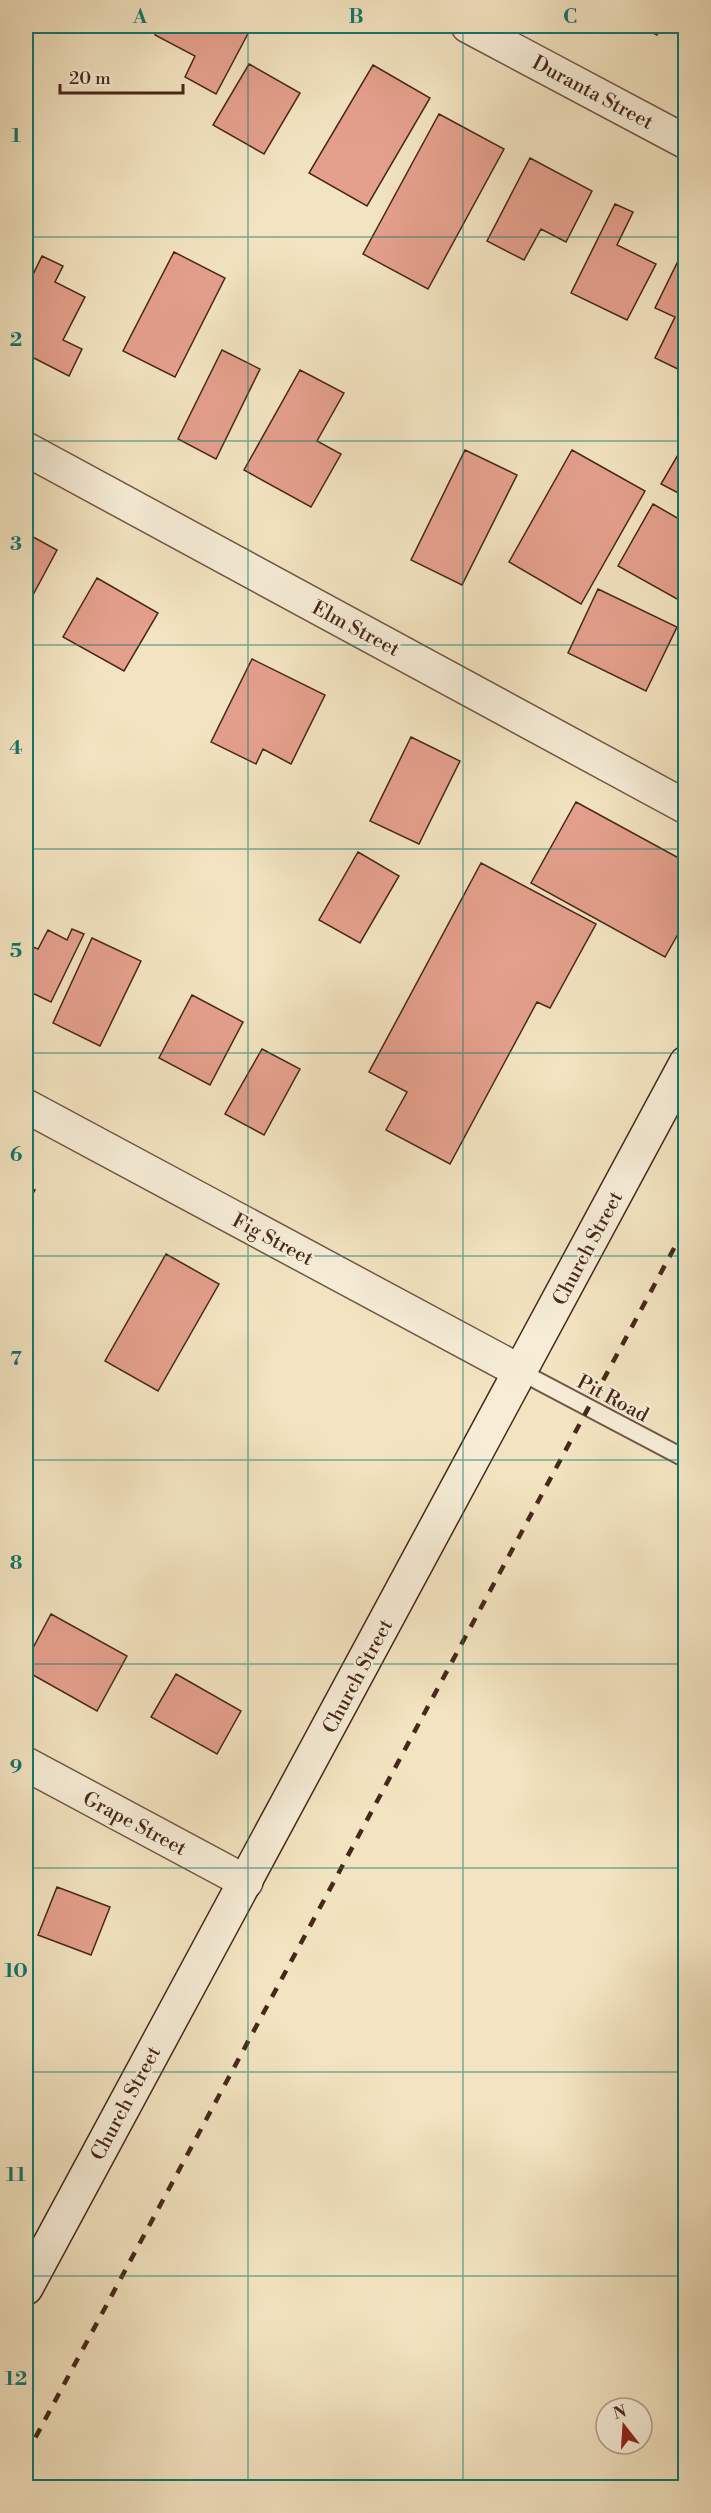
<svg xmlns="http://www.w3.org/2000/svg" width="711" height="2513" font-family="'Libre Bodoni',serif">
<style>
.building{fill:#e5a08d;stroke:#48271a;stroke-width:1.5}
.lines{fill:none;stroke-linecap:round;stroke-linejoin:round}
.lane-casing{stroke:#735644;stroke-width:20}
.street-casing{stroke:#735644;stroke-width:36}
.secondary-casing{stroke:#48271a;stroke-width:36}
.lane{stroke:#f7edd7;stroke-width:16}
.street{stroke:#f7edd7;stroke-width:33}
.secondary{stroke:#f7edd7;stroke-width:33}
.rail{stroke:#48271a;stroke-width:4.5;stroke-dasharray:10 10;stroke-linecap:butt}
.grid{fill:none;stroke:#0f766e;stroke-width:1.5;stroke-opacity:0.55}
.labels{text-anchor:middle;stroke-width:5;stroke-linejoin:round;paint-order:stroke}
.street-label{font-size:20px;fill:#48271a;stroke:#f7edd7}
.neatline{fill:none;stroke:#0f766e;stroke-width:2}
.grid-label{font-size:20px;text-anchor:middle;font-weight:bold;fill:#0f766e}
</style>
<rect width="100%" height="100%" fill="#f3e4c1"/>
<filter id="stains"><feTurbulence type="fractalNoise" baseFrequency=".00333" numOctaves="4"/><feColorMatrix values="0 0 0 0 .2 0 0 0 0 .09 0 0 0 0 .02 0 0 0 .5 -.17"/></filter>
<radialGradient id="worn" r=".72"><stop offset=".6" stop-color="#630" stop-opacity="0"/><stop offset="1" stop-color="#630" stop-opacity=".3"/></radialGradient>
<!-- building -->
<path class="building" d="M160,26H252L216,94L185,77L195,56L155,35Z
M639,26H662L657,35Z
M249,64L300,93L264,154L213,125Z
M373,65L430,98L367,206L309,173Z
M439,114L504,149L428,289L363,254Z
M530,158L592,191L566,242L541,229L524,260L487,241Z
M615,204L633,212L617,245L656,264L627,320L571,293Z
M174,252L225,278L175,377L123,351Z
M42,256L63,266L55,282L85,297L63,340L82,349L69,376L26,354V289Z
M680,257L686,260V373L655,358L675,317L655,308Z
M222,350L260,369L216,459L178,439Z
M300,370L344,393L317,441L341,454L311,507L244,470Z
M686,441V497L661,484Z
M465,450L517,475L462,585L411,560Z
M572,450L645,491L581,604L509,562Z
M653,504L686,523V604L618,566Z
M26,533L57,550L26,608Z
M97,578L158,613L124,671L63,637Z
M598,589L677,627L646,691L568,653Z
M252,659L325,695L291,764L263,749L256,764L211,742Z
M411,737L460,761L419,844L370,821Z
M576,802L686,862V920L665,957L531,883Z
M358,852L399,876L360,943L319,920Z
M481,863L596,924L550,1008L537,1002L450,1164L386,1130L407,1092L369,1072Z
M72,929L84,934L51,1002L26,990V944L38,949L48,930L67,940Z
M92,938L141,961L100,1046L53,1023Z
M192,995L243,1022L210,1085L159,1058Z
M262,1049L300,1069L264,1135L225,1114Z
M26,1185L35,1190L26,1206Z
M166,1254L219,1284L158,1391L105,1361Z
M51,1614L127,1656L97,1711L26,1671V1661Z
M176,1674L241,1711L217,1754L151,1717Z
M57,1887L110,1907L91,1955L38,1935Z"/>
<g class="lines">
<defs>
<path id="lane" d="M521,1372L686,1459"/>
<path id="street" d="M468,26L686,142
M26,449L686,807
M26,1106L521,1372
M26,1764L246,1882"/>
<path id="secondary" d="M26,2288L686,1063"/>
</defs>
<!-- lane casing -->
<use href="#lane" class="lane-casing"/>
<!-- street casing -->
<use href="#street" class="street-casing"/>
<!-- secondary casing -->
<use href="#secondary" class="secondary-casing"/>
<!-- lane -->
<use href="#lane" class="lane"/>
<!-- street -->
<use href="#street" class="street"/>
<!-- secondary -->
<use href="#secondary" class="secondary"/>
<!-- rail -->
<path class="rail" d="M26,2455L686,1226"/>
</g>
<!-- grid -->
<path class="grid" d="M248,26V2488M463,26V2488M26,237H686M26,441H686M26,645H686M26,849H686M26,1053H686M26,1256H686M26,1460H686M26,1664H686M26,1868H686M26,2072H686M26,2276H686"/>
<g class="labels">
<!-- street labels -->
<g class="street-label">
<text transform="translate(593 92) rotate(28)" y="7">Duranta Street</text>
<text transform="translate(356 628) rotate(28)" y="7">Elm Street</text>
<text transform="translate(273 1239) rotate(28)" y="7">Fig Street</text>
<text transform="translate(587 1248) rotate(-62)" y="7">Church Street</text>
<text transform="translate(613 1398) rotate(28)" y="7">Pit Road</text>
<text transform="translate(357 1676) rotate(-62)" y="7">Church Street</text>
<text transform="translate(135 1823) rotate(28)" y="7">Grape Street</text>
<text transform="translate(125 2103) rotate(-62)" y="7">Church Street</text>
</g>
</g>
<!-- margin -->
<rect width="711" height="2513" fill="none" stroke="#f3e4c1" stroke-width="66"/>
<!-- north arrow -->
<g transform="translate(624 2426) rotate(343)"><circle r="28" fill="#f7edd7" stroke="#b19e8b" stroke-width="1.5"/>
<path d="M0-4.5L10 22L0 15L-10 22Z" fill="#8f2418"/>
<text y="-9" font-size="16" font-weight="bold" text-anchor="middle" fill="#48271a">N</text>
</g>
<!-- scale -->
<path d="M60 84v9h123v-9" fill="none" stroke="#48271a" stroke-width="3"/>
<text x="69" y="84" font-size="18" fill="#48271a" stroke="#f7edd7" stroke-width="4.5" paint-order="stroke">20 m</text>
<rect x="33" y="33" width="645" height="2447" class="neatline"/>
<g class="grid-label">
<text x="140" y="23">A</text>
<text x="356" y="23">B</text>
<text x="570" y="23">C</text>
<text x="16" y="142">1</text>
<text x="16" y="346">2</text>
<text x="16" y="550">3</text>
<text x="16" y="754">4</text>
<text x="16" y="957">5</text>
<text x="16" y="1161">6</text>
<text x="16" y="1365">7</text>
<text x="16" y="1569">8</text>
<text x="16" y="1773">9</text>
<text x="16" y="1977">10</text>
<text x="16" y="2181">11</text>
<text x="16" y="2385">12</text>
</g>
<rect width="100%" height="100%" filter="url(#stains)"/>
<rect width="100%" height="100%" fill="url(#worn)"/>
</svg>
